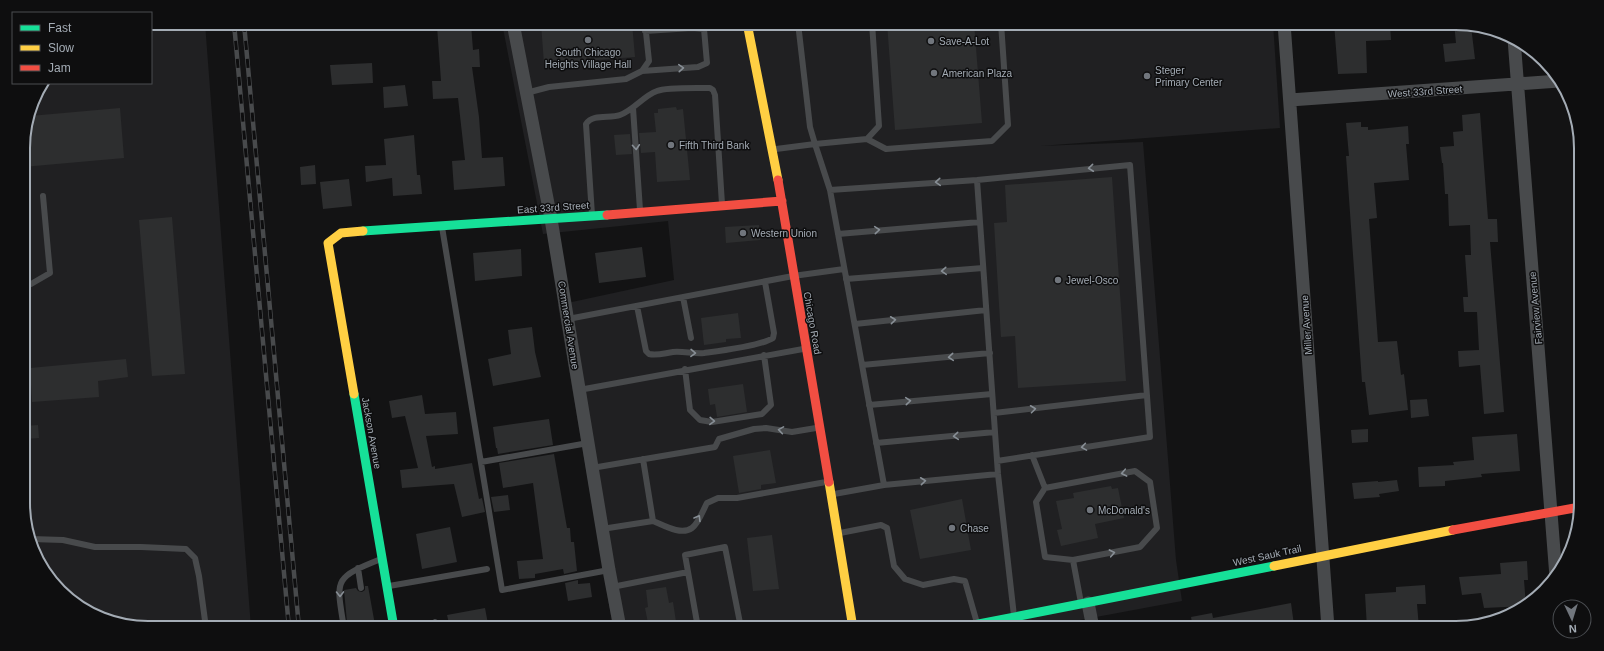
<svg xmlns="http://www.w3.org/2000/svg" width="1604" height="651" font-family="Arial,sans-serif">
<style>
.built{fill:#202022}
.building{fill:#2d2e2f}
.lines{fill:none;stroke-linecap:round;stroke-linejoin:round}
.lane{stroke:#484a4c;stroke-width:6}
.street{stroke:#484a4c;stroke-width:13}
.fast{stroke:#16e098;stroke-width:9}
.slow{stroke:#ffcf43;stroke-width:9}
.jam{stroke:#f24e42;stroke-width:9}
.rail-casing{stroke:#484a4c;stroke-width:4.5}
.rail{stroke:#0e0e0f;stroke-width:3;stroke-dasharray:9;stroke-linecap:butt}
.oneway{stroke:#888f96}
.poi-dot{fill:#71767d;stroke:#0e0e0f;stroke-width:1.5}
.labels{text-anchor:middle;stroke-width:3;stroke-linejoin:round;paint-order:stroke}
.poi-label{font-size:10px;fill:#a4acb5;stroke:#0e0e0f;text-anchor:start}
.street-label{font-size:10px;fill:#a4acb5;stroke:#0e0e0f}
.rim{fill:none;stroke:#a4acb5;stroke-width:2}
</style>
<rect width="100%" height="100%" fill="#131314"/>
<!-- built -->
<path class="built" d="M151,23H205L251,628H148L108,621L54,585L25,527L23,140L36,93L43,83H151Z
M502,23H1273L1280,128L1040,146L1143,142L1176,560L1182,601L1037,628H613L558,305L674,280L668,221L543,234Z"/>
<!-- building -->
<path class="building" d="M541,23H632L635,57L544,64Z
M887,23H974L982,123L895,130Z
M1334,23H1353L1354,28L1390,25L1391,40L1366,41L1367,73L1338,74Z
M1454,23L1471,26L1475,59L1445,62L1443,44L1456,43Z
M471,24L473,50L479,49L480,67H472L479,117L482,158L503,157L505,186L454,190L452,161L465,160L458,98L433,99L432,81H441L437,26Z
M372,63L373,83L332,85L330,65Z
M405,85L408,106L384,108L383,87Z
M676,107L677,110L683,109L690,180L657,182L655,152L641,153L639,133L656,132L654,113H658V109Z
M120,108L124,158L23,167V140L30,116Z
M1480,113L1488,219H1497L1498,242H1490L1504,412L1484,414L1480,365L1459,367L1458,351L1479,350L1477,312H1464L1463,297H1468L1465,255H1471L1470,225L1449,226L1448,194H1445L1443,163H1442L1440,147L1454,146L1453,132L1463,131L1462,115Z
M1361,122V127H1368V130L1408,126L1409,144H1406L1409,180L1374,183L1377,218L1369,219L1378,342L1397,341L1401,375L1404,374L1408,410L1369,415L1365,382H1362L1346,156H1349L1346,123Z
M630,134L632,154L616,155L614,135Z
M414,135L417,175H420L422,194L393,196L392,178L366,182L365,166L386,165L384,139Z
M315,165L316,184L301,185L300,167Z
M1112,177L1126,381L1018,388L1015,336L1001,337L994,223L1007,222L1005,185Z
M349,179L352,206L323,209L320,182Z
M172,217L185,374L152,376L139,220Z
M759,225L760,240L726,243L725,227Z
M642,247L646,277L599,283L595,253Z
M521,249L522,276L475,281L473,253Z
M738,313L741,338L726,339V342L704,345L701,318Z
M532,327L535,352L541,377L493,386L488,359L511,354L508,330Z
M126,359L128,377L98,381L99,397L32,402L30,368Z
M743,384L747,412L717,417L715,404L710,405L708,389Z
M422,395L425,414L456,412L458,434L426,436L432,467L435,466V469L472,463L479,499L482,498L485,512L462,517L454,484L402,488L400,470L418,468L405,416L392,418L389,401Z
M1427,399L1429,416L1411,418L1410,400Z
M549,419L553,445L498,454L497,448H496L493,427Z
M38,425L39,438L25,439V426Z
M1368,429V442L1352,443L1351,430Z
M1517,434L1520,471L1481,474L1482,477L1445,481V486L1419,487L1418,467L1454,465L1453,462L1474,460L1472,437Z
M770,450L776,483L761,485V489L739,493L733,456Z
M554,454L567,528H570L571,542H574L577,571L564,574L563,569L535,574V578L519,579L517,561L543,559L533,483L503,488L499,463Z
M1397,480L1399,491L1379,494L1380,497L1354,499L1352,483L1378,481V482Z
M1111,486L1112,489L1118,488L1124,518L1095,524L1098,538L1061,546L1057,530L1062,529L1056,501L1074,498L1073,493Z
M508,495L510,510L494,512L491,497Z
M962,499L971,550L920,559L910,510Z
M450,527L457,562L422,569L416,534Z
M772,535L779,589L753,591L747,538Z
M1527,561L1528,580H1524L1526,606L1484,608L1481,593L1462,595L1459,577L1501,574L1500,563Z
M578,580V584L590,583L592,597L568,601L565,583Z
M1425,585L1426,604H1417L1419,628H1367L1365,594L1396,592V587Z
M365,586H368L375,625L373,626V628H355L353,620L347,622L344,590L356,588L358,591L362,592L365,590Z
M666,587L669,603L673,602L677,628H649L645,608L648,607L646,590Z
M1291,603L1294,625L1287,626L1288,628H1193L1191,617L1212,613L1213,618Z
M485,608L488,624H485L486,628H450L447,615Z"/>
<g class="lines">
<!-- lane -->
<path class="lane" d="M798,23L810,127L815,144L867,139L879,126L872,23
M642,71L698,67L707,63L704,29L692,28L645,31
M526,93L549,87L626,79L642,71L649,61L645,23
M633,108L640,210
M867,139L886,149L992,141L1008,125L1001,23
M776,149L815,144L830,190L884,485L834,494
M977,180L998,474L1014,616
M830,190L977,180L1130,165L1150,437L997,461
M592,215L586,124C593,113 610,119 620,115C634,110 643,96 657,91C667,87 698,88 710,88L713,90L715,95L722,204
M442,227L502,590L609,570
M838,234L980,222
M846,279L983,268
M24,285L31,284L50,273L43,196
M683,297L691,338
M637,306L646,351L649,354C657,356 665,353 673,352C683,351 694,354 704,353C719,351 761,346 773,338L774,333L765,282
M568,319L793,276L844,269
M855,324L986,310
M862,365L990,353
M685,369L690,410L700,420L712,422L762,414L771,405L764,355
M579,390L803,349
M869,405L992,394
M994,413L1147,395
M876,443L995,432
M1032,455L1045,488
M481,462L588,443
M592,468L715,447L719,439L754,429L766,428L792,432L816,428
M884,485L998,474
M653,521C663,525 681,536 692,528C699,523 703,510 707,503L718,498H737L826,482
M602,529L653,521L643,459
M840,533L881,525L887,528L894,566L905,579L923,585L954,579L965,581L977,623
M31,539L63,540L95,547H141L186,549L195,558L199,576L206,628
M1073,560L1140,547L1157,528L1150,482L1135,471L1045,488L1036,502L1045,557L1073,560L1081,603
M358,568L361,588
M389,586L487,569
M612,587L688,572
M435,622L436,628
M344,628C336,579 333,578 381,559
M496,628L504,626V628
M698,628L685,555L725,547L741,628"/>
<!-- street -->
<path class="street" d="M513,23L551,219L609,570L620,628
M1284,23L1328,628
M1514,39L1556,577
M1290,100L1559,81
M1088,603L1093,628"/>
<!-- fast -->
<path class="fast" d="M363,231L607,215
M354,394L394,628
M958,628L1274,566"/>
<!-- slow -->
<path class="slow" d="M747,23L778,180
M354,394L328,243L341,233L363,231
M829,482L853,628
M1274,566L1453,530"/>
<!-- jam -->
<path class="jam" d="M778,180L829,482
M607,215L782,201
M1453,530L1580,507"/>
<defs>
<path id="rail" d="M234,23L289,628
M244,23L299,628"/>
</defs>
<!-- rail casing -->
<use href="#rail" class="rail-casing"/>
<!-- rail -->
<use href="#rail" class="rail"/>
</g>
<!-- one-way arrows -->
<defs><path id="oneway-chevron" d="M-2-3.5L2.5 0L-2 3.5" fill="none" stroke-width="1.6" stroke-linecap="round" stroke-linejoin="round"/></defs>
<g class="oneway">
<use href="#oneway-chevron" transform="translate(681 68) rotate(-4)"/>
<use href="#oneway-chevron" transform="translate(636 147) rotate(86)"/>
<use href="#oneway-chevron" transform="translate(1091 168) rotate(174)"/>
<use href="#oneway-chevron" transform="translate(938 182) rotate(176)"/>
<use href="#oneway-chevron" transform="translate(877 230) rotate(-5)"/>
<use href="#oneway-chevron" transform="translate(944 271) rotate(176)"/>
<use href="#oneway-chevron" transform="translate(893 320) rotate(-6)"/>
<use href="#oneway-chevron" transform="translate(693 353) rotate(1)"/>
<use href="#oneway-chevron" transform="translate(951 357) rotate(175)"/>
<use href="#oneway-chevron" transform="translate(908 401) rotate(-5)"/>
<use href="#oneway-chevron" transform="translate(1033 409) rotate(-7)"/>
<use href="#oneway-chevron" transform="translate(712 421) rotate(2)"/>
<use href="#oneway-chevron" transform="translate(781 430) rotate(-171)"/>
<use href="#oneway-chevron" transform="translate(956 436) rotate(175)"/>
<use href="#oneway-chevron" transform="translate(1084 447) rotate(171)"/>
<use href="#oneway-chevron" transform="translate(1124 473) rotate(169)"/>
<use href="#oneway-chevron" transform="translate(923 481) rotate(-6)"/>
<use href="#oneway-chevron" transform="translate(698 518) rotate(-59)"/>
<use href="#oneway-chevron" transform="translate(1112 553) rotate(-11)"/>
<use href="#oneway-chevron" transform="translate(340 594) rotate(89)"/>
</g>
<!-- markers -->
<g class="poi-dot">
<circle cx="588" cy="40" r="4"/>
<circle cx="931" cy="41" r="4"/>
<circle cx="934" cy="73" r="4"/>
<circle cx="1147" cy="76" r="4"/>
<circle cx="671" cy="145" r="4"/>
<circle cx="743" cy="233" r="4"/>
<circle cx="1058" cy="280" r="4"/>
<circle cx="1090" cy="510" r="4"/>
<circle cx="952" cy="528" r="4"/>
</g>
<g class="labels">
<!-- poi labels -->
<g class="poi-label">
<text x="939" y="45">Save-A-Lot</text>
<text x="588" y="56" text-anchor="middle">South Chicago<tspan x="588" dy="12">Heights Village Hall</tspan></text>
<text x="1155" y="74">Steger<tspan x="1155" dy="12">Primary Center</tspan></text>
<text x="942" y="77">American Plaza</text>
<text x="679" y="149">Fifth Third Bank</text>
<text x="751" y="237">Western Union</text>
<text x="1066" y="284">Jewel-Osco</text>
<text x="1098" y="514">McDonald's</text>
<text x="960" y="532">Chase</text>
</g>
<!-- street labels -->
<g class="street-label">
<text transform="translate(1425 91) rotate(-4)" y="4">West 33rd Street</text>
<text transform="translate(553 207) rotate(-4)" y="4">East 33rd Street</text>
<text transform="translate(1535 308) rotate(-95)" y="4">Fairview Avenue</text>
<text transform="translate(813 323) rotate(80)" y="4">Chicago Road</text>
<text transform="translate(569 325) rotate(81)" y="4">Commercial Avenue</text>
<text transform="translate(1306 325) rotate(-94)" y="4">Miller Avenue</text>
<text transform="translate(372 433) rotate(80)" y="4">Jackson Avenue</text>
<text transform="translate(1267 555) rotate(-12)" y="4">West Sauk Trail</text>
</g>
</g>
<!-- crop -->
<path d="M0 0H1604V651H0ZM148 30H1456A118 118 0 0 1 1574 148V503A118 118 0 0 1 1456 621H148A118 118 0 0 1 30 503V148A118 118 0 0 1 148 30Z" fill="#0e0e0f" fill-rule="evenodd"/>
<path class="rim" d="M148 30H1456A118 118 0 0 1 1574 148V503A118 118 0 0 1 1456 621H148A118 118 0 0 1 30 503V148A118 118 0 0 1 148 30Z"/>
<!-- legend -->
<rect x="12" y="12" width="140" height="72" fill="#0e0e0f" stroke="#4a4d51"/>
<rect x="20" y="25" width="20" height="6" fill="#16e098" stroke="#4a4d51"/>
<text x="48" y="32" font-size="12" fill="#a4acb5">Fast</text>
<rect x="20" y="45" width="20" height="6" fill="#ffcf43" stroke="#4a4d51"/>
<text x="48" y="52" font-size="12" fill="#a4acb5">Slow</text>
<rect x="20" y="65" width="20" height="6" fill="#f24e42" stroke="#4a4d51"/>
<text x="48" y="72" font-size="12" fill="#a4acb5">Jam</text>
<!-- north arrow -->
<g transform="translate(1572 619) rotate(176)"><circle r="19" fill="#0e0e0f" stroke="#4a4d51"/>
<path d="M0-3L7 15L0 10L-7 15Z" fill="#71767d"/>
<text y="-6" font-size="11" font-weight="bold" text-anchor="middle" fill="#a4acb5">N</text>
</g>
</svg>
